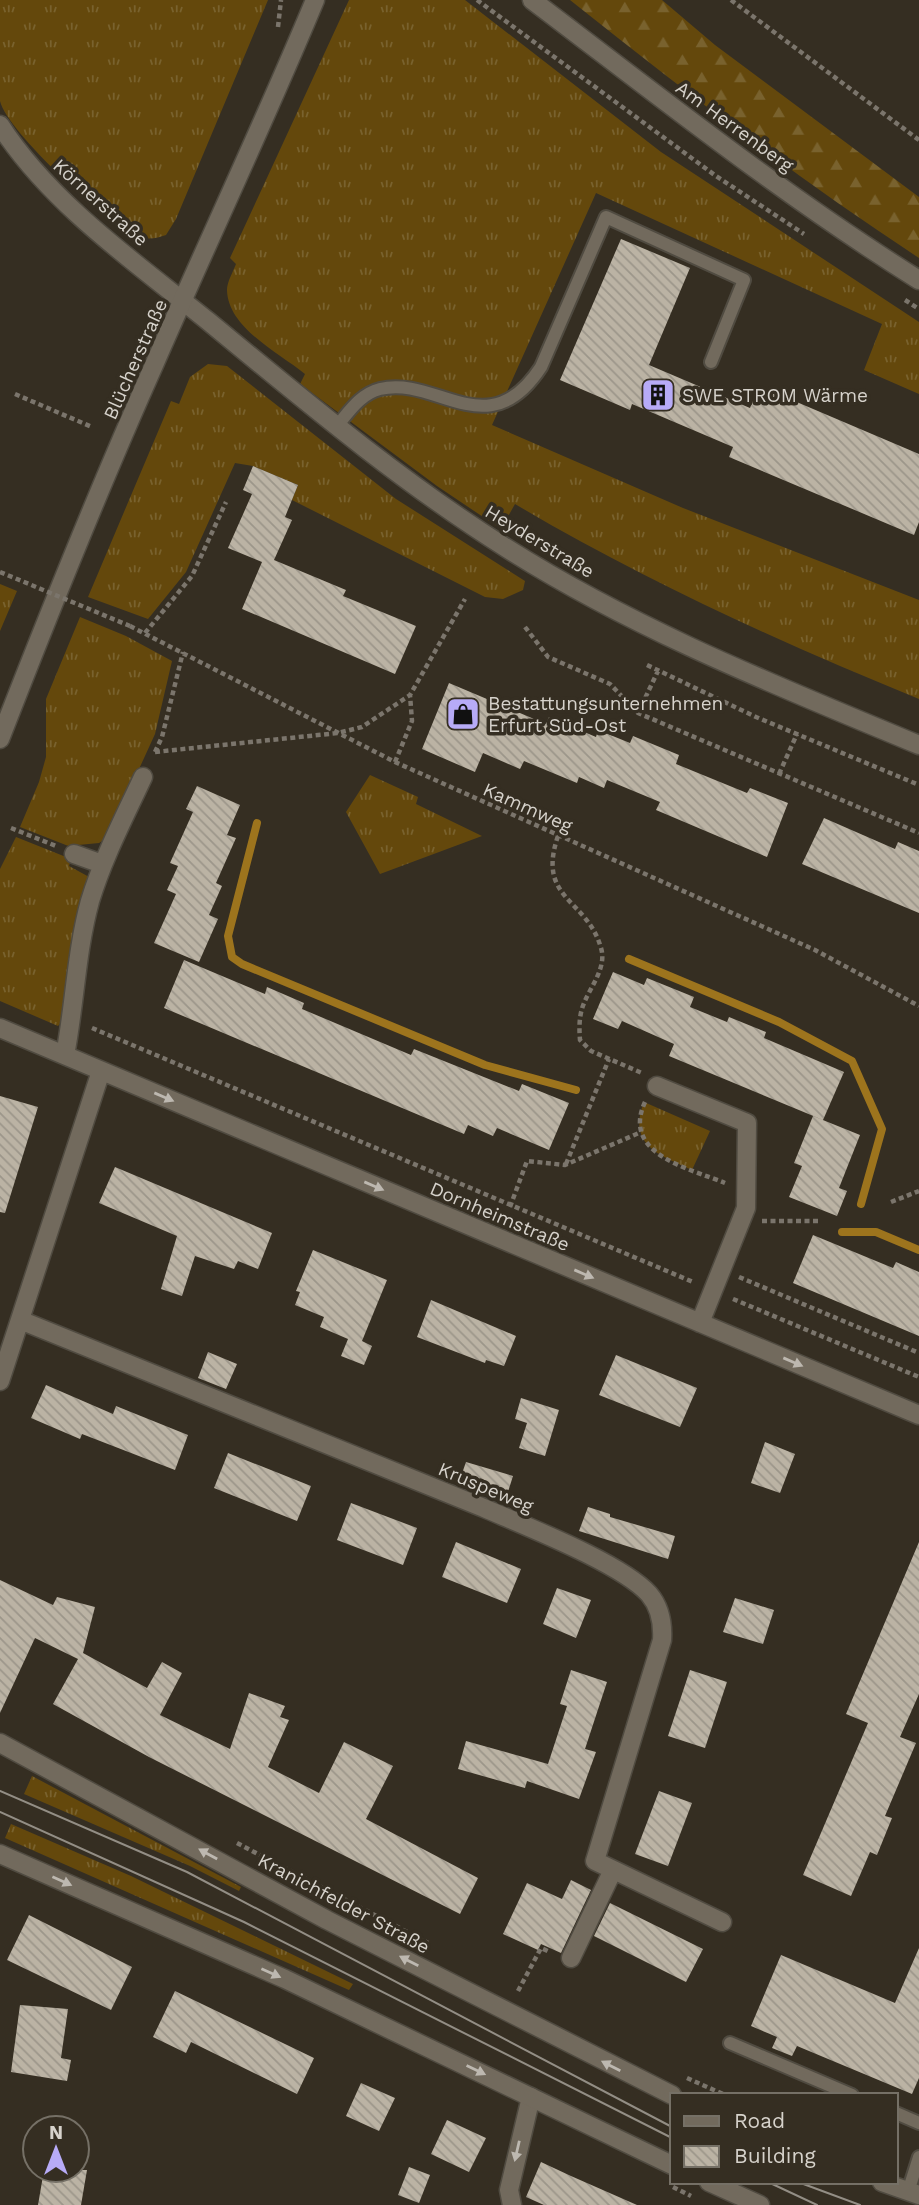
<svg xmlns="http://www.w3.org/2000/svg" width="919" height="2205" font-family="'Work Sans',sans-serif">
<style>
.grass{fill:url(#grass-tufts)}
.forest{fill:url(#forest-firs)}
.lines{fill:none;stroke-linecap:round;stroke-linejoin:round}
.stream{stroke:#9d741d;stroke-width:8}
.building{fill:url(#building-back-hatch)}
.service-casing{stroke:#504b41;stroke-width:16}
.minor-casing{stroke:#504b41;stroke-width:21}
.tertiary-casing{stroke:#504b41;stroke-width:21}
.secondary-casing{stroke:#504b41;stroke-width:21}
.path{stroke:#7b756c;stroke-width:4.5;stroke-dasharray:5 3.5;stroke-linecap:butt}
.service{stroke:#726a5d;stroke-width:12}
.minor{stroke:#726a5d;stroke-width:18}
.tertiary{stroke:#726a5d;stroke-width:18}
.secondary{stroke:#726a5d;stroke-width:18}
.tram{stroke:#938e85;stroke-width:2}
.path-bridge{stroke:#7b756c;stroke-width:4.5;stroke-dasharray:5 3.5;stroke-linecap:butt}
.oneway{fill:#bdb8b0}
.labels{text-anchor:middle;stroke-width:7;stroke-linejoin:round;paint-order:stroke}
.street-label{font-size:19px;fill:#d6d2cb;stroke:#352e22}
.poi-label{font-size:19px;fill:#d6d2cb;stroke:#352e22;text-anchor:start}
</style>
<defs>
<pattern id="grass-tufts" width="24" height="20" patternUnits="userSpaceOnUse" patternTransform="scale(1.75)"><rect width="24" height="20" fill="#64480c"/><path d="M3 7l-1-3M5 7V3M7 7l1-3M15 17l-1-3M17 17v-4M19 17l1-3" fill="none" stroke="#79622e"/></pattern>
<pattern id="forest-firs" width="22" height="20" patternUnits="userSpaceOnUse" patternTransform="scale(1.75)"><rect width="22" height="20" fill="#64480c"/><path d="M5 1l3.5 6h-7zM16 11l3.5 6h-7z" fill="#79622e"/></pattern>
<pattern id="building-back-hatch" width="6" height="6" patternUnits="userSpaceOnUse" patternTransform="scale(1.75)"><rect width="6" height="6" fill="#bbb3a4"/><path d="M-1 5l2 2M0 0l6 6M5-1l2 2" fill="none" stroke="#9c968a"/></pattern>
</defs>
<rect width="100%" height="100%" fill="#352e22"/>
<!-- grass -->
<path class="grass" d="M0,0H268L176,219L166,235C158,238 149,240 140,237C110,226 7,132 0,101C0,79 0,26 0,0Z
M349,0H465L661,152L919,322V394L864,370L882,324L596,193L492,425L683,508L919,600V699C780,642 645,581 515,504L501,529L437,486L300,384L305,374C279,353 228,328 227,290C227,282 233,272 236,264L230,258Z
M208,364L227,366L396,499L525,581L523,590L503,599L485,597L292,500L298,485L253,466L235,463L186,572L148,619L88,597L171,401L179,404L190,377Z
M0,584L17,591L0,631Z
M80,617L126,636L172,661L155,734L108,837L99,843L78,845L76,849L20,827L39,782L46,757V699Z
M370,775L418,797L416,804L482,836L380,874L346,812Z
M16,837L71,859L69,866L91,878L65,1018L58,1026L0,1001V869Z
M644,1102L710,1131L692,1170C659,1155 627,1145 644,1102Z
M32,1776L241,1887L239,1891L190,1866L24,1794Z
M11,1824L131,1876L353,1984L349,1990L5,1838Z"/>
<!-- forest -->
<path class="forest" d="M570,0H662L715,45L919,197V258C798,179 683,90 570,0Z"/>
<g class="lines">
<!-- stream -->
<path class="stream" d="M257,823L228,936L232,957L242,964L485,1065L576,1090
M629,959L779,1022L852,1061L882,1129L861,1204
M842,1232H876L919,1250"/>
</g>
<!-- building -->
<path class="building" d="M621,239L690,268L649,365L750,408L759,386L919,454V522L914,535L729,457L733,447L632,404L630,410L560,380Z
M253,466L298,485L285,517L292,520L274,560L346,590L343,596L416,626L395,674L242,609L262,562L228,548L252,494L243,490Z
M449,683L546,724L549,717L596,737L598,730L630,743L633,736L679,755L676,764L747,793L750,788L788,803L767,857L656,810L660,802L607,780L604,788L579,777L577,783L524,761L520,769L483,753L475,772L422,749Z
M197,786L240,805L227,835L236,838L216,883L222,886L209,915L218,919L199,962L154,943L176,894L167,890L178,866L170,863L193,812L186,809Z
M824,818L895,849L898,842L919,851V913L802,864Z
M184,960L265,994L267,987L304,1003L302,1009L411,1055L414,1049L519,1091L522,1084L569,1103L549,1150L497,1128L493,1136L468,1125L464,1134L164,1008Z
M613,972L644,985L647,978L694,997L690,1007L727,1022L729,1017L766,1032L764,1038L844,1072L823,1120L669,1056L674,1044L622,1021L618,1029L593,1019Z
M0,1096L38,1107L5,1213L0,1212Z
M813,1116L860,1135L839,1188L847,1191L837,1216L789,1197L802,1166L794,1163Z
M115,1167L272,1233L258,1269L238,1261L234,1269L195,1256L182,1296L161,1289L177,1236L99,1203Z
M813,1235L893,1268L896,1262L919,1272V1336L793,1283Z
M313,1250L387,1280L362,1341L372,1346L364,1365L341,1356L348,1339L320,1327L324,1317L295,1305L300,1292L296,1291Z
M431,1300L516,1336L504,1366L486,1360L485,1363L417,1337Z
M208,1352L237,1364L226,1389L198,1378Z
M616,1355L697,1388L680,1427L599,1395Z
M46,1385L113,1414L116,1406L188,1435L175,1470L82,1434L80,1439L31,1418Z
M521,1398L559,1410L545,1456L519,1448L527,1423L515,1419Z
M765,1442L795,1454L780,1493L751,1483Z
M228,1453L311,1486L297,1521L214,1488Z
M466,1462L513,1476L505,1501L459,1482Z
M351,1503L417,1528L403,1565L337,1540Z
M588,1507L610,1514V1517L675,1536L668,1559L579,1531Z
M456,1542L521,1569L507,1603L442,1577Z
M919,1542V1694L900,1737L916,1743L885,1816L892,1818L877,1855L870,1852L851,1896L803,1875L868,1723L846,1714Z
M0,1580L53,1605L57,1597L95,1607L83,1653L147,1688L162,1662L182,1673L160,1715L230,1749L249,1693L285,1706L280,1717L289,1720L268,1767L319,1793L344,1742L393,1766L366,1819L478,1878L460,1914L149,1757L53,1704L78,1659L35,1638L0,1713Z
M557,1588L591,1600L576,1638L543,1624Z
M735,1598L774,1610L763,1644L723,1632Z
M571,1670L607,1682L585,1749L596,1752L579,1799L527,1781L525,1788L458,1769L466,1741L548,1764L567,1706L560,1704Z
M690,1670L727,1682L705,1748L668,1736Z
M659,1791L692,1803L668,1866L635,1854Z
M571,1880L591,1890L561,1953L541,1944L538,1950L503,1934L527,1883L562,1899Z
M610,1903L703,1949L686,1982L594,1936Z
M29,1915L132,1967L111,2010L7,1960Z
M919,1948V2078L912,2094L797,2046L792,2056L772,2048L777,2037L751,2026L781,1955L895,2003Z
M175,1991L314,2058L297,2094L191,2042L186,2053L153,2037Z
M20,2005L68,2009L61,2058L71,2060L67,2081L11,2072Z
M361,2083L395,2098L379,2131L346,2116Z
M447,2120L486,2138L469,2172L431,2154Z
M541,2162L571,2176L637,2205H544L526,2197Z
M409,2167L430,2175L419,2203L398,2195Z
M44,2170H87L81,2205H38Z"/>
<g class="lines">
<defs>
<path id="service" d="M336,427C349,412 360,394 380,389C437,375 488,448 541,367L606,217L744,280L711,362
M730,2043L852,2095
M896,2113L919,2123
M908,2192L919,2157"/>
<path id="minor" d="M0,125C50,203 136,263 208,321C305,401 401,482 508,549C636,630 780,687 919,745
M74,854L102,864
M0,1028L919,1415
M65,1055C75,1004 76,952 90,901C103,858 124,818 143,777
M657,1086L747,1123L746,1208L700,1323
M20,1320L484,1508C525,1526 621,1563 649,1594C660,1607 663,1624 662,1640L595,1861L722,1922
M0,1381L101,1071
M571,1958L613,1870
M512,2205L509,2190L531,2097"/>
<path id="tertiary" d="M0,739C49,613 99,488 154,365C207,243 264,123 315,0"/>
<path id="secondary" d="M532,0C659,96 784,196 919,280
M0,1743L327,1920L672,2095
M0,1854L285,1979L672,2165
M709,2182L760,2205
M882,2182L919,2195"/>
</defs>
<!-- service casing -->
<use href="#service" class="service-casing"/>
<!-- minor casing -->
<use href="#minor" class="minor-casing"/>
<!-- tertiary casing -->
<use href="#tertiary" class="tertiary-casing"/>
<!-- secondary casing -->
<use href="#secondary" class="secondary-casing"/>
<!-- path -->
<path class="path" d="M477,0L716,176L804,234
M731,0L919,140
M278,27L281,0
M905,300L919,309
M15,394L92,427
M130,626L395,762L815,950L919,1006
M525,627L548,657L610,684L638,713L919,833
M145,633L192,576L226,502
M647,665L756,717L919,785
M638,713L658,671
M155,752L338,733L362,727L410,695L465,599
M155,752L162,737L183,652
M395,762L412,721L410,695
M779,774L797,734
M11,828L56,846
M558,836C536,900 587,898 601,948C607,967 591,986 584,1003C579,1015 579,1027 580,1040L591,1051L642,1073
M92,1028L693,1282
M645,1102C621,1154 688,1168 725,1183
M566,1164L609,1059
M891,1202L919,1191
M510,1207L527,1161L565,1165L639,1133
M762,1221H821
M739,1277L919,1353
M733,1299L919,1377
M237,1843L428,1943
M518,1991L541,1948L550,1952
M687,2078L725,2095
M673,2187L691,2196"/>
<!-- service -->
<use href="#service" class="service"/>
<!-- minor -->
<use href="#minor" class="minor"/>
<!-- tertiary -->
<use href="#tertiary" class="tertiary"/>
<!-- secondary -->
<use href="#secondary" class="secondary"/>
<!-- tram -->
<path class="tram" d="M0,1791L187,1872L672,2127
M0,1812L244,1922L672,2138
M768,2182L817,2205
M798,2182L860,2205"/>
<!-- path-bridge -->
<path class="path-bridge" d="M0,572L130,626"/>
</g>
<!-- one-way arrows -->
<defs><path id="oneway-solid" d="M-6-.8H1V-3.2L6.5 0L1 3.2V.8H-6Z" transform="scale(1.75)"/></defs>
<g class="oneway">
<use href="#oneway-solid" transform="translate(164 1097) rotate(23)"/>
<use href="#oneway-solid" transform="translate(374 1186) rotate(23)"/>
<use href="#oneway-solid" transform="translate(584 1274) rotate(23)"/>
<use href="#oneway-solid" transform="translate(793 1362) rotate(23)"/>
<use href="#oneway-solid" transform="translate(208 1854) rotate(-151)"/>
<use href="#oneway-solid" transform="translate(62 1881) rotate(24)"/>
<use href="#oneway-solid" transform="translate(409 1961) rotate(-153)"/>
<use href="#oneway-solid" transform="translate(271 1973) rotate(24)"/>
<use href="#oneway-solid" transform="translate(611 2066) rotate(-153)"/>
<use href="#oneway-solid" transform="translate(476 2070) rotate(26)"/>
<use href="#oneway-solid" transform="translate(517 2151) rotate(103)"/>
</g>
<!-- icons -->
<defs>
<symbol id="building-square" viewBox="-11 -11 22 22"><rect x="-9" y="-9" width="18" height="18" rx="4" fill="#b7abf7" stroke="#352e22"/><path d="M-4-6H4V6H1V3H-1V6H-4ZM-2.5-4.3h1.7v1.8h-1.7ZM.8-4.3h1.7v1.8H.8ZM-2.5-1h1.7V.8h-1.7ZM.8-1h1.7V.8H.8Z" fill="#111"/></symbol>
<symbol id="shop-square" viewBox="-11 -11 22 22"><rect x="-9" y="-9" width="18" height="18" rx="4" fill="#b7abf7" stroke="#352e22"/><path d="M-5-2.5h2.3a2.7 3.5 0 0 1 5.4 0H5L5.5 6h-11ZM-1.5-2.5h3a1.5 2.3 0 0 0-3 0Z" fill="#111"/></symbol>
</defs>
<g fill-rule="evenodd">
<use href="#building-square" x="639" y="376" width="38" height="38"/>
<use href="#shop-square" x="444" y="695" width="38" height="38"/>
</g>
<g class="labels">
<!-- street labels -->
<g class="street-label">
<text transform="translate(735 126) rotate(36)" y="7">Am Herrenberg</text>
<text transform="translate(101 202) rotate(42)" y="7">Körnerstraße</text>
<text transform="translate(135 359) rotate(-66)" y="7">Blücherstraße</text>
<text transform="translate(540 541) rotate(31)" y="7">Heyderstraße</text>
<text transform="translate(528 807) rotate(24)" y="7">Kammweg</text>
<text transform="translate(500 1216) rotate(23)" y="7">Dornheimstraße</text>
<text transform="translate(486 1487) rotate(23)" y="7">Kruspeweg</text>
<text transform="translate(344 1903) rotate(28)" y="7">Kranichfelder Straße</text>
</g>
<!-- poi labels -->
<g class="poi-label">
<text x="682" y="402">SWE STROM Wärme</text>
<text x="488" y="710">Bestattungsunternehmen<tspan x="488" dy="22">Erfurt Süd-Ost</tspan></text>
</g>
</g>
<!-- legend -->
<rect x="670" y="2093" width="228" height="91" fill="#352e22" stroke="#757066" stroke-width="2"/>
<rect x="684" y="2116" width="35" height="10" fill="#726a5d" stroke="#757066" stroke-width="2"/>
<text x="734" y="2128" font-size="21" fill="#d6d2cb">Road</text>
<rect x="684" y="2146" width="35" height="21" fill="url(#building-back-hatch)" stroke="#757066" stroke-width="2"/>
<text x="734" y="2163" font-size="21" fill="#d6d2cb">Building</text>
<!-- north arrow -->
<g transform="translate(56 2149)"><circle r="33" fill="#352e22" stroke="#757066" stroke-width="2"/>
<path d="M0-5L12 26L0 18L-12 26Z" fill="#b7abf7"/>
<text y="-10" font-size="19" font-weight="bold" text-anchor="middle" fill="#d6d2cb">N</text>
</g>
</svg>
